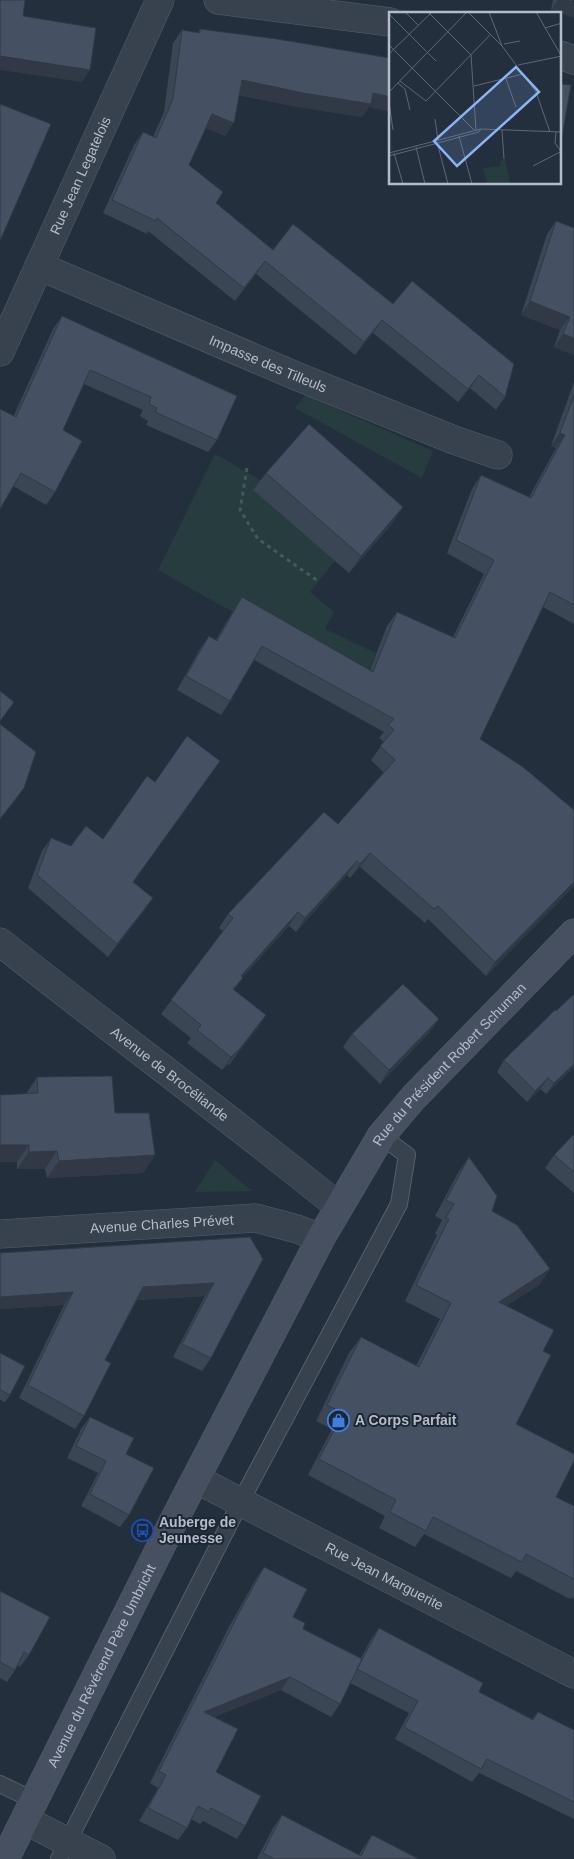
<svg xmlns="http://www.w3.org/2000/svg" width="574" height="1859" font-family="Helvetica,sans-serif">
<style>
.green{fill:#263c3f}
.lines{fill:none;stroke-linecap:round;stroke-linejoin:round}
.service-casing{stroke:#565f6c;stroke-width:18}
.minor-casing{stroke:#565f6c;stroke-width:29}
.secondary-casing{stroke:#565f6c;stroke-width:29}
.path{stroke:#44595c;stroke-width:3;stroke-dasharray:4 4;stroke-linecap:butt}
.service{stroke:#38414e;stroke-width:16}
.minor{stroke:#38414e;stroke-width:28}
.secondary{stroke:#465061;stroke-width:28}
.wall{fill:#3b4654}
.shaded-wall{fill:#303945}
.building{fill:#455162;stroke:#303945}
.labels{text-anchor:middle;stroke-width:4;stroke-linejoin:round;paint-order:stroke}
.street-label{font-size:14px;fill:#b4bcc9;stroke:#1d2633}
.poi-label{font-size:14px;font-weight:bold;fill:#b4bcc9;stroke:#1d2633;text-anchor:start}
.inset-road{fill:none;stroke:#5e6776;stroke-width:1}
.view{fill:#8ab4f8;fill-opacity:0.15;stroke:#8ab4f8;stroke-width:2.5}
.inset-edge{fill:none;stroke:#b4bcc9;stroke-width:2.5}
</style>
<rect width="100%" height="100%" fill="#242f3e"/>
<!-- green -->
<path class="green" d="M305,395L433,451L422,478L295,408Z
M215,454L262,481L335,561L310,592L334,612L325,629L376,653L363,685L158,570Z
M215,1160L252,1191L195,1192Z"/>
<g class="lines">
<defs>
<path id="service" d="M0,1784L35,1801
M59,1859L240,1503L399,1204L407,1155L381,1136"/>
<g id="minor">
<path d="M218,0L390,22"/>
<path d="M560,55L574,60"/>
<path id="s1" d="M39,266L296,376L454,440L498,455"/>
<path id="s2" d="M0,352L160,0"/>
<path id="s3" d="M0,942C112,1031 227,1116 338,1206"/>
<path id="s4" d="M0,1234L256,1218L297,1229L321,1238"/>
<path id="s5" d="M196,1479L574,1674"/>
<path d="M25,1820L101,1859"/>
</g>
<g id="secondary">
<path id="s6" d="M5,1859L173,1522L321,1238L364,1165L381,1136L414,1097L574,933"/>
</g>
</defs>
<!-- service casing -->
<use href="#service" class="service-casing"/>
<!-- minor casing -->
<use href="#minor" class="minor-casing"/>
<!-- secondary casing -->
<use href="#secondary" class="secondary-casing"/>
<!-- path -->
<path class="path" d="M247,468L240,510L258,539L318,581"/>
<!-- service -->
<use href="#service" class="service"/>
<!-- minor -->
<use href="#minor" class="minor"/>
<!-- secondary -->
<use href="#secondary" class="secondary"/>
</g>
<!-- wall -->
<path class="wall" d="M553,0H574L551,10Z
M200,29L369,107L362,117L293,106L239,95L225,136L206,128L189,165L216,203L273,250L393,304L505,397L496,410L470,388L458,402L373,333L355,355L256,274L235,301L148,231L147,234L103,213L134,145L143,132L153,137L164,112L173,43L182,30L198,33Z
M556,221L574,228V355L554,347L560,330L521,315L547,234Z
M62,316L217,440L208,452L146,425L148,421L140,416L143,410L84,384L63,430L55,492L46,505L13,486L14,415L53,329Z
M574,382V624L543,607L480,739L574,886L486,976L428,919L425,923L360,867L350,878L347,875L296,932L289,926L242,978L234,990L266,1015L229,1065L228,1064L222,1070L187,1043L191,1038L161,1014L223,931L219,928L228,914L338,824L384,773L371,760L384,742L379,738L384,732L254,660L230,701L221,715L177,690L200,649L209,636L216,640L233,611L242,597L370,670L387,626L397,612L453,637L484,574L447,553L472,489L481,475L529,497L556,448L551,446Z
M266,473L403,507L391,525L349,573L253,490Z
M51,838L133,882L153,898L144,911L108,957L28,888L42,851Z
M574,994V1067L546,1094L540,1089L527,1102L497,1072L504,1060Z
M439,1019L430,1032L380,1084L343,1047L352,1034Z
M37,1077L115,1113L155,1155L143,1173L47,1178L45,1169H17V1162L26,1094Z
M574,1134V1193L545,1168L554,1155Z
M469,1157L492,1211L550,1269L539,1285L506,1306L543,1351L516,1424L556,1497L574,1506V1599L571,1597L570,1599L516,1571L511,1578L424,1534L415,1547L379,1528L385,1516L308,1475L332,1429L316,1421L349,1353L361,1337L416,1366L440,1319L405,1301L437,1235L435,1234L442,1220L435,1216L458,1173Z
M250,1237L211,1358L202,1371L173,1357L205,1296L137,1300L105,1360L84,1416L75,1429L19,1398L64,1305L0,1309V1253Z
M0,1353L10,1395L5,1402L0,1400Z
M90,1417L129,1515L120,1527L81,1506L98,1473L67,1458L81,1429Z
M264,1567L293,1617L303,1629L361,1658L370,1641L379,1628L479,1692L532,1719L538,1712L574,1730V1819L479,1773L472,1782L395,1739L409,1713L350,1683L340,1704L331,1717L281,1690L214,1717L216,1772L245,1826L237,1839L203,1821L200,1824L191,1819L187,1828L178,1840L139,1821L158,1788L150,1783L230,1625L256,1579Z
M0,1591L29,1655L20,1667L18,1665L15,1670L7,1682L0,1678Z
M282,1815L359,1855L363,1848L372,1835L419,1859H257L273,1828Z"/>
<!-- shaded-wall -->
<path class="shaded-wall" d="M558,0H568L574,2V18L551,10Z
M0,56L90,70L82,82L0,70Z
M242,80L373,93L390,97V112L369,107L362,117L293,106L233,93Z
M212,114L234,123L225,136L203,127Z
M265,261L256,274L235,301L244,288Z
M530,301L570,317L560,330L521,315Z
M382,320L373,333L355,355L364,342Z
M563,334L574,338V355L554,347Z
M479,375L470,388L458,402L468,389Z
M560,433L565,435L556,448L551,446Z
M403,507L391,525L349,573L361,556Z
M24,788L15,801L0,820V819Z
M370,853L360,867L350,878L360,864Z
M357,861L347,875L296,932L305,918Z
M574,882V886L486,976L495,962Z
M153,898L144,911L108,957L117,944Z
M298,912L289,926L231,990L241,976Z
M266,1015L257,1029L229,1065L238,1051Z
M439,1019L430,1032L380,1084L389,1070Z
M237,1051L228,1064L222,1070L231,1057Z
M574,1064V1067L546,1094L554,1083Z
M548,1078L540,1089L527,1102L535,1091Z
M0,1145H29L17,1162H0Z
M57,1151L45,1169H17L29,1152Z
M155,1155L143,1173L47,1178L59,1161Z
M550,1269L539,1285L488,1318L499,1302Z
M214,1283L205,1296L134,1300L143,1287Z
M73,1292L64,1305L0,1309V1297Z
M290,1677L281,1690L196,1724L204,1712Z"/>
<!-- building -->
<path class="building" d="M0,0H25L23,16L96,28L90,70L0,56Z
M200,29L277,39L390,58V97L373,93L371,104L303,93L242,80L234,123L212,114L189,165L223,192L216,203L273,250L293,224L393,304L412,281L514,364L505,397L479,375L468,389L382,320L364,342L265,261L244,288L157,218L156,221L112,200L143,132L156,138L173,99L182,30L200,33Z
M560,84L571,85L560,148Z
M0,104L51,124L0,241Z
M556,221L574,228V338L563,334L570,317L530,301Z
M62,316L237,396L217,440L155,412L157,408L149,404L151,397L90,370L63,430L82,441L55,492L21,473L0,509V409L16,417Z
M574,395V605L550,592L480,739L523,767L574,810V882L495,962L438,906L434,909L370,853L360,864L357,861L305,918L298,912L241,976L243,978L233,989L266,1015L238,1051H237L231,1057L197,1030L201,1025L171,1000L233,918L228,914L324,812L338,824L395,760L380,746L394,730L388,725L394,719L262,646L230,701L186,676L209,636L217,641L242,597L373,672L397,612L455,638L494,560L456,540L481,475L531,498L565,435L560,433Z
M309,424L403,507L361,556L266,473Z
M0,691L14,702L0,721Z
M0,724L36,752L24,788L0,819Z
M187,736L220,761L133,882L153,898L117,944L37,875L51,838L71,846L86,826L103,839L147,776L155,782Z
M403,984L439,1019L389,1070L352,1034Z
M574,994V1064L554,1083L548,1078L535,1091L504,1060L555,1010L556,1011Z
M112,1076L115,1113H149L155,1155L59,1161L57,1151L29,1152V1145H0V1095L38,1093L37,1077Z
M574,1134V1172L554,1155Z
M469,1157L497,1196L492,1211L517,1225L550,1269L499,1302L554,1330L543,1351L551,1355L516,1424L574,1454V1461L556,1497L574,1506V1579L526,1554L522,1562L433,1517L426,1531L390,1512L396,1500L319,1459L343,1413L327,1405L361,1337L419,1367L451,1303L416,1285L449,1219L446,1218L454,1204L446,1200Z
M250,1237L263,1259L211,1358L182,1344L214,1283L143,1287L105,1360L111,1363L84,1416L28,1385L73,1292L0,1297V1253Z
M0,1353L25,1366L10,1395L0,1390Z
M90,1417L134,1438L126,1454L154,1468L129,1515L90,1494L106,1461L76,1446Z
M264,1567L307,1589L293,1617L305,1623L303,1629L362,1659L340,1704L290,1677L204,1712L238,1729L216,1772L261,1796L245,1826L211,1808L209,1812L198,1806L187,1828L148,1808L166,1775L159,1771L239,1613Z
M0,1591L50,1617L29,1655L24,1652L15,1670L0,1662Z
M379,1628L483,1683L479,1692L533,1720L538,1712L574,1730V1802L487,1759L481,1769L404,1727L418,1701L357,1669Z
M282,1815L361,1856L372,1835L419,1859H274L263,1853Z"/>
<!-- icons -->
<defs>
<symbol id="shop-ring" viewBox="-11 -11 22 22"><circle r="9.5" fill="#1d2633" stroke="#3f7fe0" stroke-width="1.5"/><path d="M-5-2.5h2.3a2.7 3.5 0 0 1 5.4 0H5L5.5 6h-11ZM-1.5-2.5h3a1.5 2.3 0 0 0-3 0Z" fill="#3f7fe0"/></symbol>
<symbol id="bus-ring" viewBox="-11 -11 22 22"><circle r="9.5" fill="#1d2633" stroke="#1a4fb4" stroke-width="1.5"/><path d="M-5-6H5V4H4V6H2V4H-2V6H-4V4H-5ZM-3.5-4V0h7V-4ZM-3.5 1.2v1.5H-2V1.2ZM2 1.2v1.5H3.5V1.2Z" fill="#1a4fb4"/></symbol>
</defs>
<g fill-rule="evenodd">
<use href="#shop-ring" x="326" y="1408" width="25" height="25"/>
<use href="#bus-ring" x="130" y="1518" width="25" height="25"/>
</g>
<g class="labels">
<!-- street labels -->
<g class="street-label">
<text dy="5" stroke="none"><textPath href="#s2" startOffset="194">Rue Jean Legatelois</textPath></text>
<text dy="5" stroke="none"><textPath href="#s1" startOffset="249">Impasse des Tilleuls</textPath></text>
<text dy="5" stroke="none"><textPath href="#s6" startOffset="914">Rue du Président Robert Schuman</textPath></text>
<text dy="5" stroke="none"><textPath href="#s3" startOffset="215">Avenue de Brocéliande</textPath></text>
<text dy="5" stroke="none"><textPath href="#s4" startOffset="162">Avenue Charles Prévet</textPath></text>
<text dy="5" stroke="none"><textPath href="#s5" startOffset="212">Rue Jean Marguerite</textPath></text>
<text dy="5" stroke="none"><textPath href="#s6" startOffset="216">Avenue du Révérend Père Umbricht</textPath></text>
</g>
<!-- poi labels -->
<g class="poi-label">
<text x="355" y="1425">A Corps Parfait</text>
<text x="159" y="1527">Auberge de<tspan x="159" dy="16">Jeunesse</tspan></text>
</g>
</g>
<!-- overview -->
<g transform="translate(389 12)">
<rect width="172" height="172" fill="#242f3e"/>
<path d="M116,147L121,172H98L94,156L111,154L112,148Z" fill="#263c3f"/>
<path class="inset-road" d="M16,0L29,13M39,0L82,43L87,118M79,0L113,34M100,0L113,34L147,80L161,120M147,0L173,45M1,3L47,49M156,16L173,11M115,32L131,29M0,33L85,118M0,42L43,0M129,53L173,44M117,67L127,95M11,69L37,89L102,22M9,71L16,77L21,98M85,74L134,62M0,80L78,0M0,90L4,118M46,107L49,128M113,118L115,147M167,120L166,131L173,141M70,124L83,172M48,130L59,172M27,135L36,172M0,141L92,117L173,120M5,141L14,172M0,144L90,120L92,117M144,154L173,139"/>
<path class="view" d="M127,55L150,80L68,154L45,129Z"/>
<rect width="172" height="172" class="inset-edge"/>
</g>
</svg>
